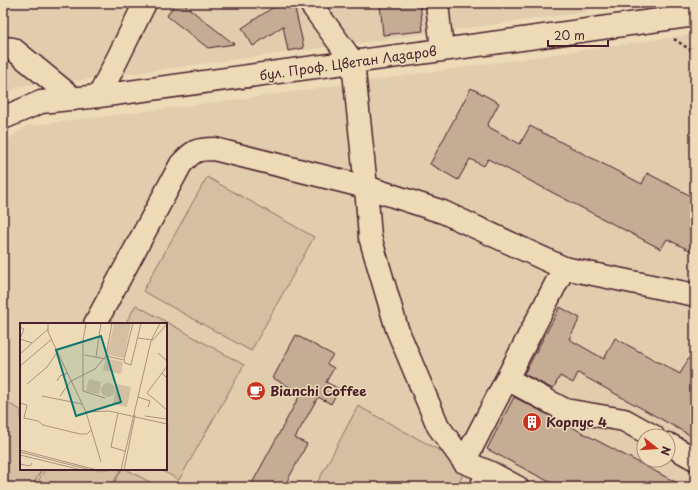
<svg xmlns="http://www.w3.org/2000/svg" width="698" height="490" font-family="'Playpen Sans',sans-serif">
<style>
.built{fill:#e1cdae;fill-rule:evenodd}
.green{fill:#d5bfa3;stroke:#906f67}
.building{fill:#c4ac95;stroke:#4a1f2b}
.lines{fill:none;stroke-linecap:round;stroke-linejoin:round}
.minor-casing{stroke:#4a1f2b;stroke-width:25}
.path{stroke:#4a1f2b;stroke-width:2.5;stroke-dasharray:3 3;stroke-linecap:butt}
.minor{stroke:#eddbb8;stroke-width:22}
.labels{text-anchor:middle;stroke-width:3;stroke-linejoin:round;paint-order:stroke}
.street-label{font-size:13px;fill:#4a1f2b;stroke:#eddbb8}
.poi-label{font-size:13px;font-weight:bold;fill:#4a1f2b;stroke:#eddbb8;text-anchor:start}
.inset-road{fill:none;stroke:#ac9080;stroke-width:1}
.view{fill:#0f766e;fill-opacity:0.15;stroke:#0f766e;stroke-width:2}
.inset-edge{fill:none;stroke:#4a1f2b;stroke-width:2}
</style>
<rect width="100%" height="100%" fill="#eddbb8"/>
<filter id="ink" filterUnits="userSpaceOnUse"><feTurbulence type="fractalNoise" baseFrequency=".025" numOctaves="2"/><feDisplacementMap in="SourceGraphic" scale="8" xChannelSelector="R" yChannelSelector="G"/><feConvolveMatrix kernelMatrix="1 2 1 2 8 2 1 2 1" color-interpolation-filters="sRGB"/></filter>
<g filter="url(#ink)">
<!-- built -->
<path class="built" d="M3,3H588L587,12L76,81L19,86L3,95Z
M695,34V487H3V143L26,126L242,99ZM21,324H166V469H21ZM644,436H668V460H644Z"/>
<!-- green -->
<path class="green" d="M207,177L314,237L251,351L143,291Z
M136,305L244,365L179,480L159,469H166V324H125Z
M3,401L21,410V469H42L32,487H3Z
M358,406L468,466L456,487H315Z
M45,469H121L111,487H35Z
M122,469H126L159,487H112Z"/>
<!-- building -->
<path class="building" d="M175,3H182L234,44L208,48L167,16Z
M380,3H420L423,31L383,35Z
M294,4L304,48L288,51L283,26L253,46L242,28L272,8Z
M471,88L499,103L487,126L520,144L530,126L642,184L647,173L695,198V253L667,239L661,249L488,159L484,166L470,159L458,180L430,164Z
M560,307L580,318L569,339L604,359L615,338L680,374L695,347V438L578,373L573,383L560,376L553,389L524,374Z
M296,335L333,355L327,364L334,368L326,382L339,389L331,404L318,397L295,438L307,444L284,487H250L301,393L273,378Z
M514,397L564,423L685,487H559L487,449Z"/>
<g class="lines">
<defs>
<path id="minor" d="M310,3L353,62L366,187L370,237L397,329L438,426L464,462L489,472L481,487
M437,3L442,50
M3,48L13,49L74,99
M99,96L145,3
M3,118L41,102L99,96L442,50L695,15
M95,324L181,164C193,151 196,149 214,149L366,187L443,212L564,268L695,295
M507,379L565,410L624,420L653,436
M668,444L695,459
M464,462L564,268
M489,472L517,487"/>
</defs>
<!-- minor casing -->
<use href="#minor" class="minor-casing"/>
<!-- path -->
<path class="path" d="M674,39L695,53"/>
<!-- minor -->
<use href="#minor" class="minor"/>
</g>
</g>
<!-- icons -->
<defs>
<symbol id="cafe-disc" viewBox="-11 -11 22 22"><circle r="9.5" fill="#c8321e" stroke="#eddbb8"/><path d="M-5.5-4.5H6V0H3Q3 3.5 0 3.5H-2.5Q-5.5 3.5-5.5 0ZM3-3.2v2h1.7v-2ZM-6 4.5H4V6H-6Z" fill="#fff"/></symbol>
<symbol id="building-disc" viewBox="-11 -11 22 22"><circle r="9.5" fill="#c8321e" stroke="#eddbb8"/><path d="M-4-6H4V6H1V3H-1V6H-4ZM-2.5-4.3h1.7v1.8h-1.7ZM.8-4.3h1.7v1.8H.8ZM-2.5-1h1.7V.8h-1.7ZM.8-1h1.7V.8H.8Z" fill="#fff"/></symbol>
</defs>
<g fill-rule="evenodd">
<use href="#cafe-disc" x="245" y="380" width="22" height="22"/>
<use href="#building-disc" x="521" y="411" width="22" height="22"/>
</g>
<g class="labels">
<!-- street labels -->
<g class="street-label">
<text transform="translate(348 63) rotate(-8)" y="5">бул. Проф. Цветан Лазаров</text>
</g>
<!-- poi labels -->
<g class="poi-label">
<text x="270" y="396">Bianchi Coffee</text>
<text x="546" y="427">Корпус 4</text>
</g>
</g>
<!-- overview -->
<g transform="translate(20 323)">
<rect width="147" height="147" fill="#eddbb8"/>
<path d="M94,0H111L104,35L87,32ZM86,35L103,39L101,51L83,47ZM69,56L81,59L79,71L66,68ZM81 67a7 7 0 1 1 14 0a7 7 0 1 1-14 0ZM97,61L111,64L107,84L93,81Z" fill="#d5bfa3"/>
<path class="inset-road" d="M28,0V9L66,89L89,88L147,101M66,1L63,17V68L85,75M0,4L4,6L0,16M118,15L133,17L147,1M0,16L12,20M138,30L147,38M0,31L28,6M65,32L86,36M86,33L92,0M76,34L81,0M104,37L113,0M0,43L32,16M147,43L142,50L147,55M142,50L127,70L147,87M37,58L40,53L48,50M7,61L27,44L38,28M22,73L62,81M40,73L51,58L75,46L86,33L104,37L105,40L111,42L121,0M118,74L130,78L128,84M0,80L7,82L4,95L18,98L23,102L60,111H67L71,107M66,89L81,139M98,90L91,124L105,128M125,93L147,96M0,127L77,147M0,129L71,147M0,132L62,147M0,141L10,143L12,140M101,147L131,18L140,0M104,147L115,92"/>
<path class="view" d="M81,13L101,79L56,93L36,27Z"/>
<rect width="147" height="147" class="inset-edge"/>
</g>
<!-- margin -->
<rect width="698" height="490" fill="none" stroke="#eddbb8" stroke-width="16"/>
<rect x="8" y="8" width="682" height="474" fill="none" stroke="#4a1f2b" stroke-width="1.5" filter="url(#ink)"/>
<!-- north arrow -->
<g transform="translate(656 448) rotate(107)"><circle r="19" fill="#eddbb8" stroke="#ac9080"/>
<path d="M0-3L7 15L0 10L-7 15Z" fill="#c8321e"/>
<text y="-6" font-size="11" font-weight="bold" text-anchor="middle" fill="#4a1f2b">N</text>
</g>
<!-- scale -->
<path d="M548 40v6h60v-6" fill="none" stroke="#4a1f2b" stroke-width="2"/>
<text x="554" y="40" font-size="12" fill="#4a1f2b" stroke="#eddbb8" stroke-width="3" paint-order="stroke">20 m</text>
</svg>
